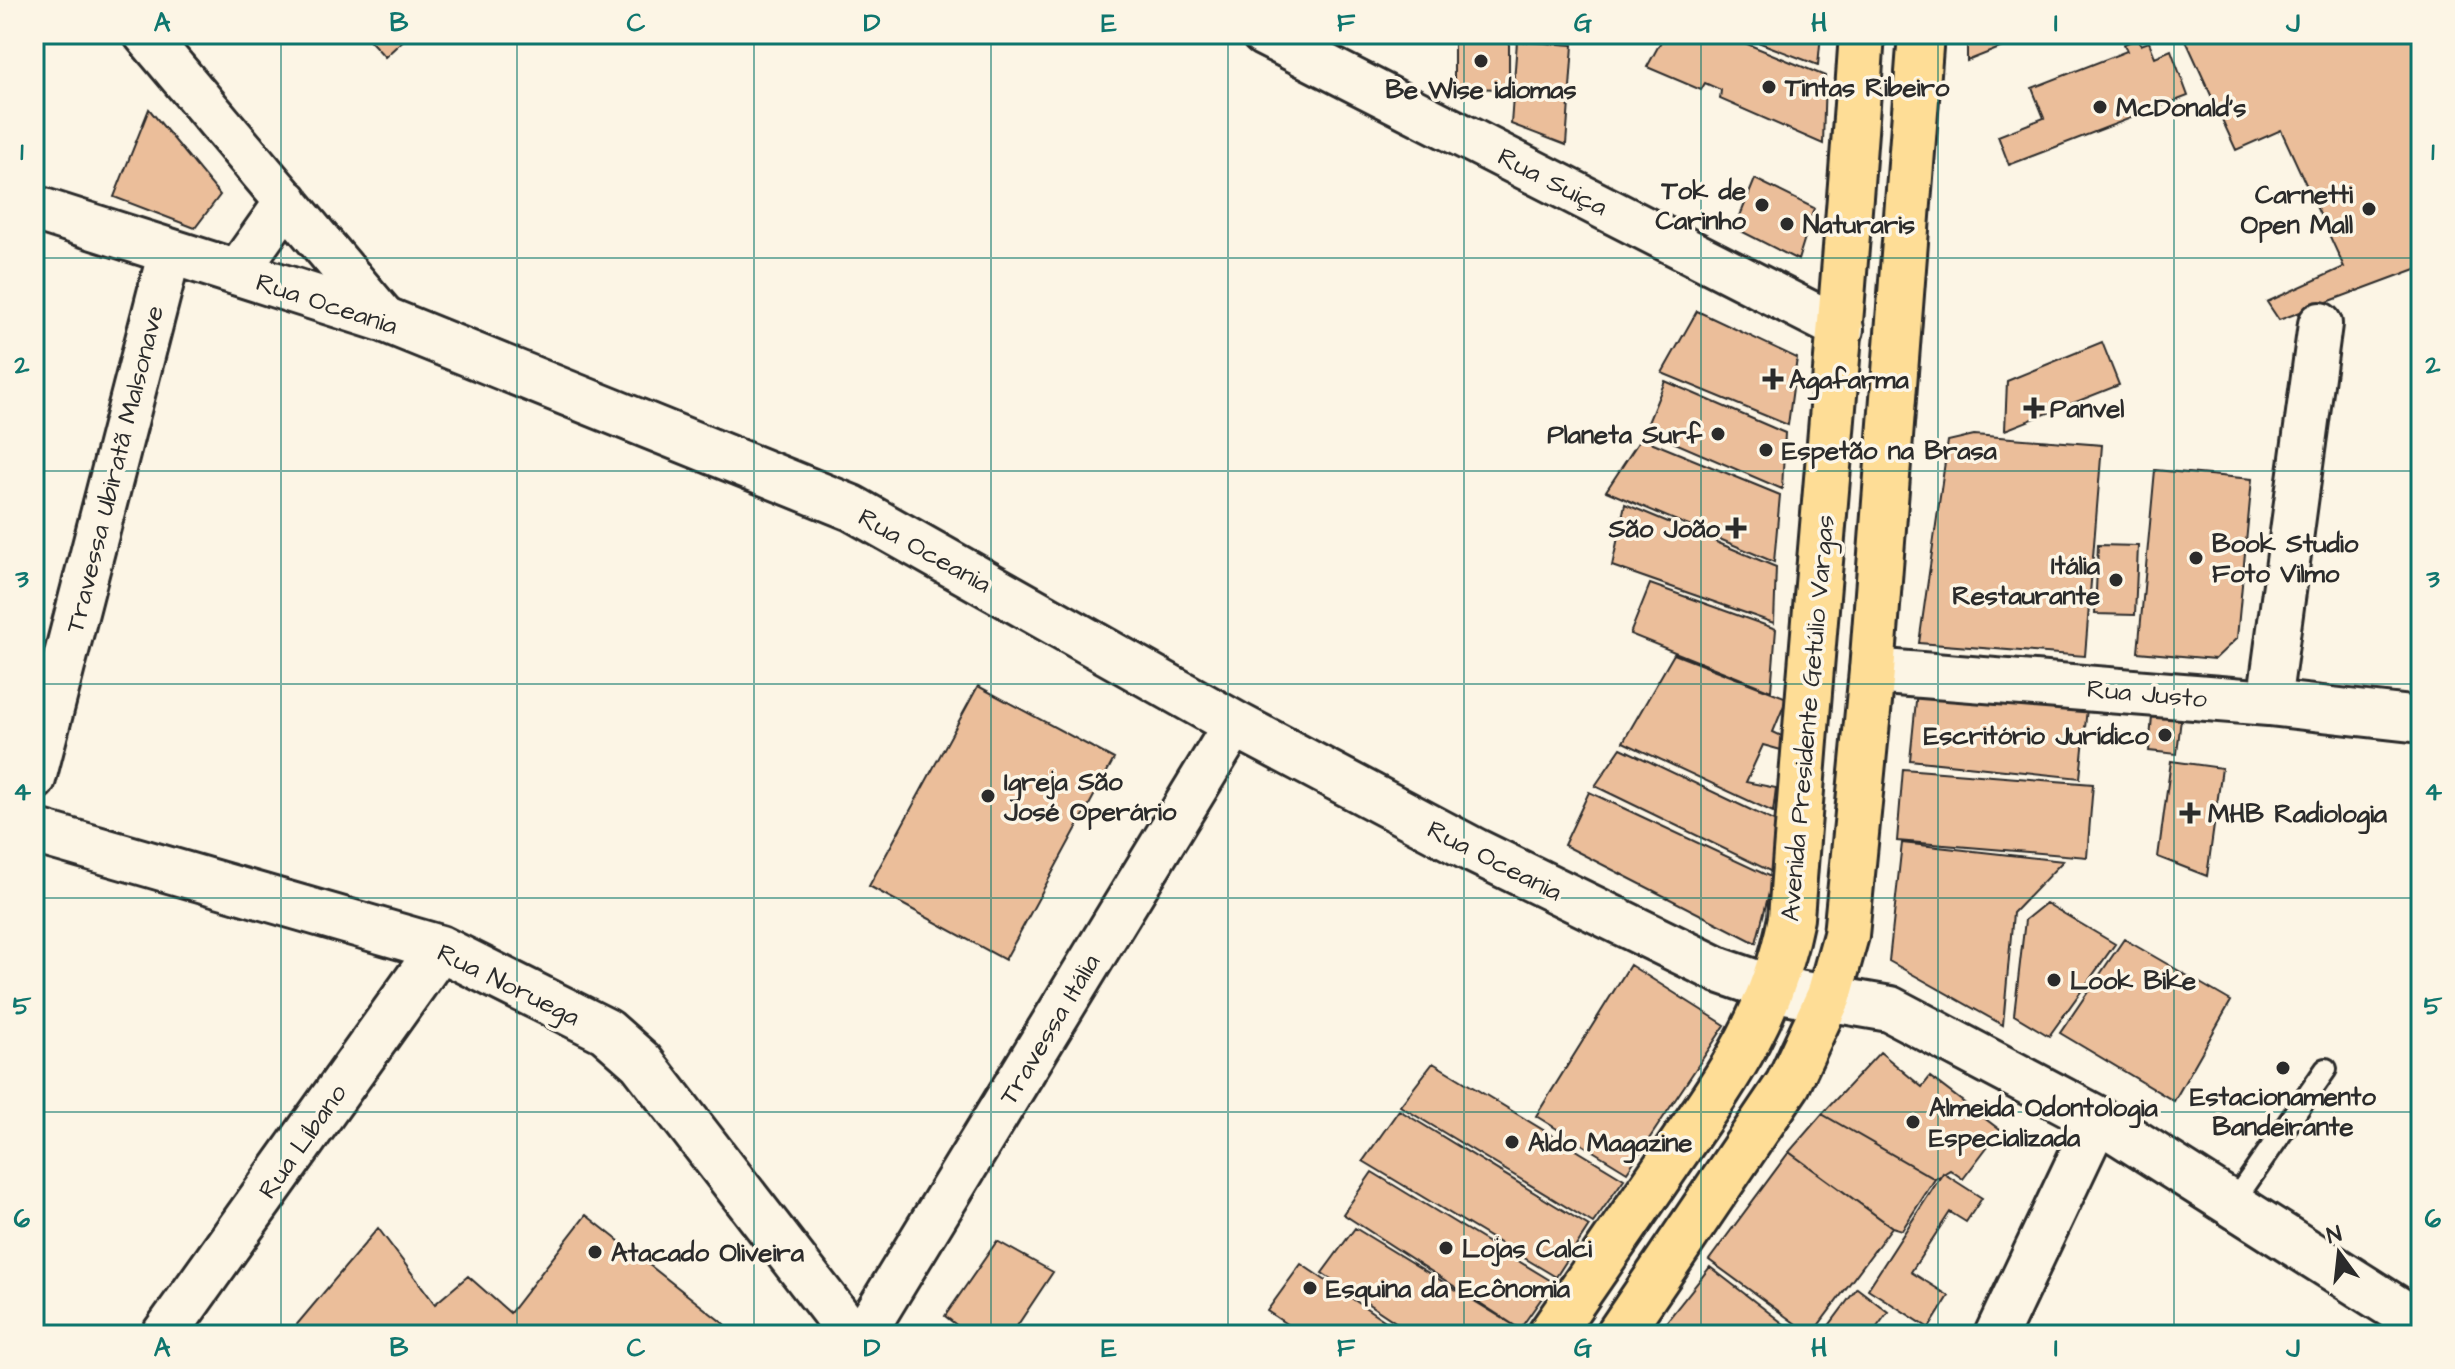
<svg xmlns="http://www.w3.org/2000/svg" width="2455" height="1369" font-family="'Architects Daughter',sans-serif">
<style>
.building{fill:#ebbe9a;stroke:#2b2b2b;stroke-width:2}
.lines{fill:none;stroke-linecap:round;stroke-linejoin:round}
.lane-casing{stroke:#2b2b2b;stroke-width:26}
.street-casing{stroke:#2b2b2b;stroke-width:48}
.secondary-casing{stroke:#2b2b2b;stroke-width:50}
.primary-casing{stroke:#2b2b2b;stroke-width:50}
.lane{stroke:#fcf5e5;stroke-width:20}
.street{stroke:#fcf5e5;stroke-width:42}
.secondary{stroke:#fcf5e5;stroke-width:44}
.primary{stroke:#fedd96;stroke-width:44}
.grid{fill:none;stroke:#0f766e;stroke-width:2;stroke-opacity:0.55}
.poi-dot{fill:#2b2b2b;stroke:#fcf5e5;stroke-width:3}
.labels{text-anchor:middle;stroke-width:7;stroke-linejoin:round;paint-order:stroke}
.poi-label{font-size:26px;font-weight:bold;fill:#2b2b2b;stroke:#fcf5e5;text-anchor:start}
.street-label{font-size:26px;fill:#2b2b2b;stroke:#fcf5e5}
.neatline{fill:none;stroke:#0f766e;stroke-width:3}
.grid-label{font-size:26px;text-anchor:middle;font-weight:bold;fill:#0f766e}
</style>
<rect width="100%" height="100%" fill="#fcf5e5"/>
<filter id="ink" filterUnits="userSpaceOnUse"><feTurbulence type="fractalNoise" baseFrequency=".0125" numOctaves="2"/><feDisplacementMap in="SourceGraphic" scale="16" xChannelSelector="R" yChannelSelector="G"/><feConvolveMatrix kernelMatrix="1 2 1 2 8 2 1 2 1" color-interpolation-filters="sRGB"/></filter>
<g filter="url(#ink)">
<!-- building -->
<path class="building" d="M364,34H410L385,57Z
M1454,34H1509V89L1454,88Z
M1665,34H1723L1825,76L1823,144L1720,99L1721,90L1705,83L1701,90L1647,67Z
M1737,34H1821L1818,65Z
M1967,34H2035L1967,61Z
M2183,34H2421V267L2279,320L2267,302L2344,267L2281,130L2236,150Z
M2139,38L2141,45L2149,42L2155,57L2171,50L2188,96L2009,165L1998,136L2044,118L2032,88L2127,51L2124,44Z
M1517,41L1573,45L1566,145L1511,124Z
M149,109L220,195L195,228L114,197Z
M1755,179L1814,208L1798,260L1735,228Z
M1697,311L1797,358L1788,425L1662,373Z
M2102,342L2119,385L2005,430L2007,381Z
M1665,381L1785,433L1782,489L1645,430Z
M1974,435L2102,445L2085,656L1919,643L1948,441Z
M1641,438L1780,495L1774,562L1606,491Z
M2155,470L2252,479L2237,638L2215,659L2138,652Z
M1625,504L1776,567L1774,623L1612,566Z
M2098,545L2138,546L2135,615L2095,614Z
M1650,584L1776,629L1771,691L1630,634Z
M1674,654L1787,698L1773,732L1786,738L1781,750L1763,745L1746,782L1776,788L1773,812L1623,742Z
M978,686L1114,759L1005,960L869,886Z
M1917,691L2087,708L2080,778L1910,760Z
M2152,716L2181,718L2177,754L2149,751Z
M1621,748L1776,822V874L1595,786Z
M2171,761L2222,768L2207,876L2158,857Z
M1903,769L2093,784L2087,857L1897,841Z
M1589,792L1773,878L1756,943L1564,845Z
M1902,843L2063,861L2013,913L2003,1025L1889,961Z
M2046,903L2115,944L2049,1036L2014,1015L2025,920Z
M2124,939L2231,1001L2174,1101L2060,1033Z
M1630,965L1725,1025L1627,1172L1536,1116Z
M1880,1052L1922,1087L1930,1077L2000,1130L1963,1179L1950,1170L1935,1179L1822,1114Z
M1433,1063L1624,1179L1593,1223L1400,1106Z
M1399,1110L1589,1226L1556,1277L1363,1161Z
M1822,1114L1935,1179L1902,1230L1892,1227L1789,1152Z
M1789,1152L1892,1227L1811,1335L1709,1260Z
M1372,1172L1553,1282L1520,1329L1343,1214Z
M1943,1173L1982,1198L1966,1222L1950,1212L1911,1272L1949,1296L1929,1328L1868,1289Z
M586,1215L738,1335H288L378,1228L435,1304L468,1276L510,1313Z
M1355,1228L1520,1329L1516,1335H1415L1322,1273Z
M997,1241L1053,1272L1011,1335H969L945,1316Z
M1301,1264L1406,1335H1303L1267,1311Z
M1710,1267L1798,1335H1656Z
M1857,1288L1888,1312L1871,1335H1822Z"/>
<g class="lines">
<defs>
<path id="lane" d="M2232,1204L2326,1069"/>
<path id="street" d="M145,34L386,320
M1263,34L1842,329
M236,273L287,201
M2269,703L2320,324
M34,779L170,251
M863,1335L1235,724
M1996,1335L2098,1119"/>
<path id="secondary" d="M34,208L386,320L852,508L1235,724L1475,851L1719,970L1774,989L1890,1009L2098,1119L2421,1324
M1872,671L2269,703L2421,720
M34,831L440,948L606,1031L641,1062L852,1335
M164,1335L440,948"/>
<path id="primary" d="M1550,1335C1589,1278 1628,1222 1667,1165C1725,1081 1771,1021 1791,918C1813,623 1842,329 1862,34
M1618,1335L1788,1084L1829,996L1846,935L1872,671L1921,34"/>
</defs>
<!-- lane casing -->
<use href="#lane" class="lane-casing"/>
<!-- street casing -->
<use href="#street" class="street-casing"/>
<!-- secondary casing -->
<use href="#secondary" class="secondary-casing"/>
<!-- primary casing -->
<use href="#primary" class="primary-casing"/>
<!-- lane -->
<use href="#lane" class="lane"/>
<!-- street -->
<use href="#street" class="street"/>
<!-- secondary -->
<use href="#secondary" class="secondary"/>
<!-- primary -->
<use href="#primary" class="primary"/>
</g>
</g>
<!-- grid -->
<path class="grid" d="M281,34V1335M517,34V1335M754,34V1335M991,34V1335M1228,34V1335M1464,34V1335M1701,34V1335M1938,34V1335M2174,34V1335M34,258H2421M34,471H2421M34,684H2421M34,898H2421M34,1112H2421"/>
<!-- markers -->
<g class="poi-dot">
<circle cx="1481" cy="61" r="8"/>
<circle cx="1769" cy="87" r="8"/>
<circle cx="2100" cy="107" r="8"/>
<circle cx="1762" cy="205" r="8"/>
<circle cx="2369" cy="209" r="8"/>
<circle cx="1787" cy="224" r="8"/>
<path d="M1769 367h8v8h8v8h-8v8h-8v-8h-8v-8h8z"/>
<path d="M2030 396h8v8h8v8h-8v8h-8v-8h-8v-8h8z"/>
<circle cx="1718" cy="434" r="8"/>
<circle cx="1766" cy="450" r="8"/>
<path d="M1732 516h8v8h8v8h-8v8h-8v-8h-8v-8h8z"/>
<circle cx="2196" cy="558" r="8"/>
<circle cx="2116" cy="580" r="8"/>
<circle cx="2165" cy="735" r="8"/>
<circle cx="988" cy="796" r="8"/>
<path d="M2186 801h8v8h8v8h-8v8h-8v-8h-8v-8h8z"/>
<circle cx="2054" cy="980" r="8"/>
<circle cx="2283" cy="1068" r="8"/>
<circle cx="1913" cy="1122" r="8"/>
<circle cx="1512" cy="1142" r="8"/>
<circle cx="1446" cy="1248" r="8"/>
<circle cx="595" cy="1252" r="8"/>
<circle cx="1310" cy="1288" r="8"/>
</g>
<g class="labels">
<!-- poi labels -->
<g class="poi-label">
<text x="1785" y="96">Tintas Ribeiro</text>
<text x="1481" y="98" text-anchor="middle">Be Wise idiomas</text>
<text x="2116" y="116">McDonald's</text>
<text x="1746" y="199" text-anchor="end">Tok de<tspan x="1746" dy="30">Carinho</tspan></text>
<text x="2353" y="203" text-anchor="end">Carnetti<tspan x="2353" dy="30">Open Mall</tspan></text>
<text x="1803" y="233">Naturaris</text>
<text x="1789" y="388">Agafarma</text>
<text x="2050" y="417">Panvel</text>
<text x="1702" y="443" text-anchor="end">Planeta Surf</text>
<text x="1782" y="459">Espetão na Brasa</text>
<text x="1720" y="537" text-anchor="end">São João</text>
<text x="2212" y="552">Book Studio<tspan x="2212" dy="30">Foto Vilmo</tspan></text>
<text x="2100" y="574" text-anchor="end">Itália<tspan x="2100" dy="30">Restaurante</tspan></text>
<text x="2149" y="744" text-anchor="end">Escritório Jurídico</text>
<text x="1004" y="790">Igreja São<tspan x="1004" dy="30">José Operário</tspan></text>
<text x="2208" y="822">MHB Radiologia</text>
<text x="2070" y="989">Look Bike</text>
<text x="2283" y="1105" text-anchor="middle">Estacionamento<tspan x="2283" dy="30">Bandeirante</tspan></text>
<text x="1929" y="1116">Almeida Odontologia<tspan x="1929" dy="30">Especializada</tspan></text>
<text x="1528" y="1151">Aldo Magazine</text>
<text x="1462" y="1257">Lojas Calci</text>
<text x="611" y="1261">Atacado Oliveira</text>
<text x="1326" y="1297">Esquina da Ecônomia</text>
</g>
<!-- street labels -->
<g class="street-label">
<text transform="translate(1553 181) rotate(27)" y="9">Rua Suiça</text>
<text transform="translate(327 303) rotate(18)" y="9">Rua Oceania</text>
<text transform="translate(114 469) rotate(-76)" y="9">Travessa Ubiratã Malsonave</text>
<text transform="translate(925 550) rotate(29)" y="9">Rua Oceania</text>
<text transform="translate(2147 693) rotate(5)" y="9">Rua Justo</text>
<text transform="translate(1807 718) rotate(-85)" y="9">Avenida Presidente Getúlio Vargas</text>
<text transform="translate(1495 860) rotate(27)" y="9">Rua Oceania</text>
<text transform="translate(509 984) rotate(26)" y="9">Rua Noruega</text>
<text transform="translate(1049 1029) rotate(-59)" y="9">Travessa Itália</text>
<text transform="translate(302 1141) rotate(-55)" y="9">Rua Líbano</text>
</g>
</g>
<!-- margin -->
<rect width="2455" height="1369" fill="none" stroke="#fcf5e5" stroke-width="88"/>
<!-- north arrow -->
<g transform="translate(2339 1253) rotate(345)" stroke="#fcf5e5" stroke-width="6" paint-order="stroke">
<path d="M0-6L14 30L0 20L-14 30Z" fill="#2b2b2b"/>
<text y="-12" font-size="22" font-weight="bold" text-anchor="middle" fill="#2b2b2b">N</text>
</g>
<rect x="44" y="44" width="2367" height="1281" class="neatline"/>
<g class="grid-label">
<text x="162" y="31">A</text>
<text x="399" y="31">B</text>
<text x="636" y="31">C</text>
<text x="872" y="31">D</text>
<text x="1109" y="31">E</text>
<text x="1346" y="31">F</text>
<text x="1583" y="31">G</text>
<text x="1819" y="31">H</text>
<text x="2056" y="31">I</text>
<text x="2293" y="31">J</text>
<text x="22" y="160">1</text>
<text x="2433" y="160">1</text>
<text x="22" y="373">2</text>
<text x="2433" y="373">2</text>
<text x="22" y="587">3</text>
<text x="2433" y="587">3</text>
<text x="22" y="800">4</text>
<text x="2433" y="800">4</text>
<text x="22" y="1014">5</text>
<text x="2433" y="1014">5</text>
<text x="22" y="1227">6</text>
<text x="2433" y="1227">6</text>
<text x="162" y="1356">A</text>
<text x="399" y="1356">B</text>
<text x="636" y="1356">C</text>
<text x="872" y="1356">D</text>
<text x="1109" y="1356">E</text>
<text x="1346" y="1356">F</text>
<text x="1583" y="1356">G</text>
<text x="1819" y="1356">H</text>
<text x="2056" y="1356">I</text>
<text x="2293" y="1356">J</text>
</g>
</svg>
